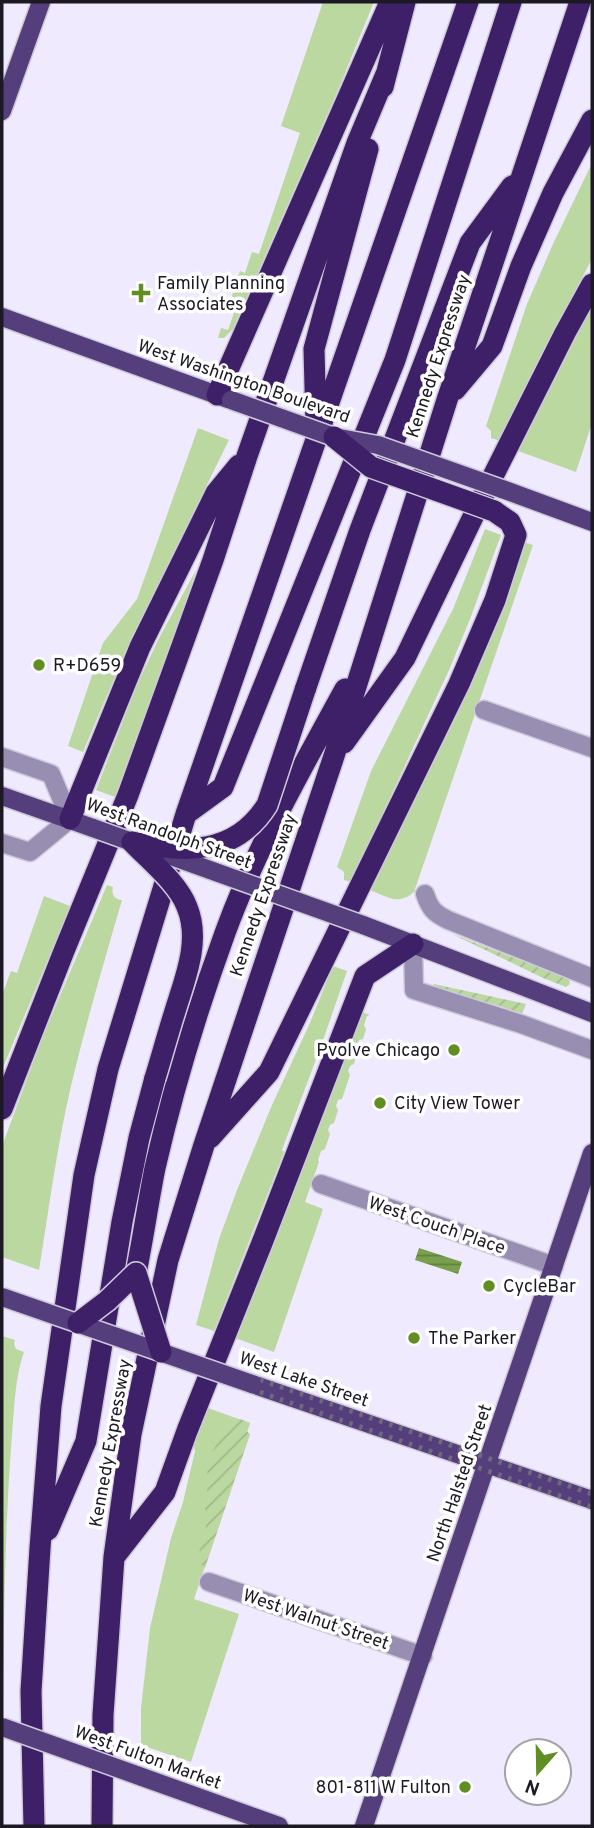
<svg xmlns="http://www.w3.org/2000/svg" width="594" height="1828" font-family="Overpass,sans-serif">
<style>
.grass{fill:#bbd8a1}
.garden{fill:url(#garden-furrows)}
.water{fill:url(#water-rules)}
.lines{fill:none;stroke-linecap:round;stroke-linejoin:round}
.minor-casing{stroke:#cec8db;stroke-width:21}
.major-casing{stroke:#cec8db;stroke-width:21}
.highway-casing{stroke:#cec8db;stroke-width:24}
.minor{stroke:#988eb2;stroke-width:18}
.major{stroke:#553e7c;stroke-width:18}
.highway{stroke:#3e2068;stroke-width:21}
.rail{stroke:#6f6a79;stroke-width:5;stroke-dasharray:3.5 7;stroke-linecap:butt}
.major-bridge-casing{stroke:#cec8db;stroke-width:21;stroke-linecap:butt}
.highway-bridge-casing{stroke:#cec8db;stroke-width:24;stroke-linecap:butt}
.major-bridge{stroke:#553e7c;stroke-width:18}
.highway-bridge{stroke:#3e2068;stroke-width:21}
.poi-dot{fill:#608e22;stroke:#fff;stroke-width:2.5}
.labels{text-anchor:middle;stroke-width:7;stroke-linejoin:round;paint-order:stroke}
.poi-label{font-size:18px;fill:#1c1824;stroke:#fff;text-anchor:start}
.street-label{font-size:18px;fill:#1c1824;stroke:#fff}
</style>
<defs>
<pattern id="garden-furrows" width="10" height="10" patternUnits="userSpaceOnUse" patternTransform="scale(1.75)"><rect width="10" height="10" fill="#bbd8a1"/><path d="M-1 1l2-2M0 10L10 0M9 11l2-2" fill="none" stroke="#a0b98a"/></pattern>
<pattern id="water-rules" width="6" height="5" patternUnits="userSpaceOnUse" patternTransform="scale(1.75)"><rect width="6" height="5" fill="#78a04d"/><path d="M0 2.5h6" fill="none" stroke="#628140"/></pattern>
</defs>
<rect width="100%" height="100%" fill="#f0eafe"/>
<!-- grass -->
<path class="grass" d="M323,2H374L338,90L233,329L224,338H218L221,328L228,330L238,301L231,299L240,271L245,273L252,252L259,254L300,133L281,126Z
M592,163V259L564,312L500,441L491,438V431L486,426L527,304L553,244Z
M592,306V423L576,472L518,451Z
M198,428L229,440L129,643L83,752L68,746L103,643L137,599Z
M485,529L501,535L470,619L450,668L351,882L344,880V872L337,867L371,771L453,609Z
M524,542L533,545L414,892C397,907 385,895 367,889L464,699L489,642Z
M196,570L181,617L115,797L96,790L137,685L158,640Z
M107,885L113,887C111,894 114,899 122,900C104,962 86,1023 71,1086C57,1146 49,1208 39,1270L2,1257V1146L43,1036Z
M44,896L70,906L2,1070V995L11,971L17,973Z
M333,966L347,971L321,1046L282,1150L284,1152L214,1331L196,1325L219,1239L237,1190L272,1105L309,1025Z
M360,1011L370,1015L367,1016L364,1025L366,1029L363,1039L359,1040L357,1047L358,1050L354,1064L350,1066L348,1071L350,1075L342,1099L338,1100L336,1106L338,1110L334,1123L330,1125L328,1130L330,1134L325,1149L321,1151L318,1160L319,1162L305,1202L323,1209L274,1352L235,1338Z
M2,1336L15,1340L14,1344L16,1349L24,1352C14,1380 14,1417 11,1448C5,1530 4,1613 3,1696L2,1695Z
M205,1407L250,1423L247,1432L250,1434L194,1599L239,1614L191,1762L141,1745V1708L150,1628L171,1538L183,1502L195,1451L192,1440Z"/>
<!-- garden -->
<path class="garden" d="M452,934L569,979L570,984L566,987L543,978Z
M434,984L526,1004L522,1014L500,1006L433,989Z
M240,1419L250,1423L247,1432L250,1434L205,1568L197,1561L206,1526L205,1504L208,1484L207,1466L211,1454L226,1428Z"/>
<!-- water -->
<path class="water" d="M419,1248L462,1262L458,1274L415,1260Z"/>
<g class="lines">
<defs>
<path id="minor" d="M484,710L592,748
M2,757L51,774L70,819L30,852L2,843
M425,894C430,909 434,913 448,920L592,978
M413,944L414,990L521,1024L592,1050
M321,1184L554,1266
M209,1582L423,1656"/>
<path id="major" d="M2,111L41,2
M2,317L228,399
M502,489L592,522
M2,796L93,828
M363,925L592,1013
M252,1384L592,1500
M142,1777L279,1826
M364,1826L592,1153"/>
<path id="highway" d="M383,87L405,2
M455,390L492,346L521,266L553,193L592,120
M217,395L390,2
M316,425L314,349L368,149
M305,690L360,530L470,243L512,186
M344,743L405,658L484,494L565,333L592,284
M186,814L223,787L395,360L511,2
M70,819L140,647L216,493L239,465
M2,1109L64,951L128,795L213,560L247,456L357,143L386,74
M210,1138L269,1072L459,684L495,600L516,535L510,522L494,511
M136,1273C143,1239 148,1203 155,1168C173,1089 197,1010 225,933C256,848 302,768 345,689
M48,1530L86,1441L122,1222L139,1138L155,1078
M115,1556L165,1492L187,1431L262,1243L365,976L413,944
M34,1826L31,1691L40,1548L51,1406L84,1175L108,1069L186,814L468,2
M102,1826L103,1715L114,1557L131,1434L168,1260L204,1145L334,756L447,400L580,2"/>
</defs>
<!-- minor casing -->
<use href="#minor" class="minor-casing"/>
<!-- major casing -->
<use href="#major" class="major-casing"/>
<!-- highway casing -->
<use href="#highway" class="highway-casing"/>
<!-- minor -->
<use href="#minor" class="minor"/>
<!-- major -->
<use href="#major" class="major"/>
<!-- highway -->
<use href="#highway" class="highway"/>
<!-- rail -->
<path class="rail" d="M2,1291L592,1494
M2,1303L592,1507"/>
<defs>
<path id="major-bridge" d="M231,400L334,437L378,445L502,489
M93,828L363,925
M2,1297L252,1384
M2,1727L142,1777"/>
<path id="highway-bridge" d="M334,437L371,467L494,511
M132,842C185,852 234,857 267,805L305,690
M132,842C149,860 178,883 187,907C201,941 185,978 175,1011C168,1033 162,1055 155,1078
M78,1323L107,1301L136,1273L161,1352"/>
</defs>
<!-- major-bridge casing -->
<use href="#major-bridge" class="major-bridge-casing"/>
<!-- highway-bridge casing -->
<use href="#highway-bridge" class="highway-bridge-casing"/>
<!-- major-bridge -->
<use href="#major-bridge" class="major-bridge"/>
<!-- highway-bridge -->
<use href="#highway-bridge" class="highway-bridge"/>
</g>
<!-- markers -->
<g class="poi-dot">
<path d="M137.5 282.5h7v7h7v7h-7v7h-7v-7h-7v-7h7z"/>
<circle cx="39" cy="665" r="7"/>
<circle cx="454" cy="1050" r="7"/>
<circle cx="380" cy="1103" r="7"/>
<circle cx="489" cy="1286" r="7"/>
<circle cx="414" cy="1338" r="7"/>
<circle cx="465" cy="1787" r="7"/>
</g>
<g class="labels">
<!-- poi labels -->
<g class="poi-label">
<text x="157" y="289">Family Planning<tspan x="157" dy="21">Associates</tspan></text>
<text x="53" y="671">R+D659</text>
<text x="440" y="1056" text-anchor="end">Pvolve Chicago</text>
<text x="394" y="1109">City View Tower</text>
<text x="503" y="1292">CycleBar</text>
<text x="428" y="1344">The Parker</text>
<text x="451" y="1793" text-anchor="end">801-811 W Fulton</text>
</g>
<!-- street labels -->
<g class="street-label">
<text transform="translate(438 356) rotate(-72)" y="6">Kennedy Expressway</text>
<text transform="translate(244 381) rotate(19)" y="6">West Washington Boulevard</text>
<text transform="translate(169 833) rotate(20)" y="6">West Randolph Street</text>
<text transform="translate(263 895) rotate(-71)" y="6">Kennedy Expressway</text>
<text transform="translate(437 1225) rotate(19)" y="6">West Couch Place</text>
<text transform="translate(304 1379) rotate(19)" y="6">West Lake Street</text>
<text transform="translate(110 1443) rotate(-80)" y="6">Kennedy Expressway</text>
<text transform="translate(459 1483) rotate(-71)" y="6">North Halsted Street</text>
<text transform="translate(316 1619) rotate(19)" y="6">West Walnut Street</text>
<text transform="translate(148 1757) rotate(20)" y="6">West Fulton Market</text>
</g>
</g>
<!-- border -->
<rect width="594" height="1828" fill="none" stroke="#1c1824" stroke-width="7"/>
<!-- north arrow -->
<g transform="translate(538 1772) rotate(200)"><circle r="33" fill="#ffffff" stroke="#a4a3a7" stroke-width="2"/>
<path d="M0-5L12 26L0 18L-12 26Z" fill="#608e22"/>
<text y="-10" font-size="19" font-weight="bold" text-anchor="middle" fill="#1c1824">N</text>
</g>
</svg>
